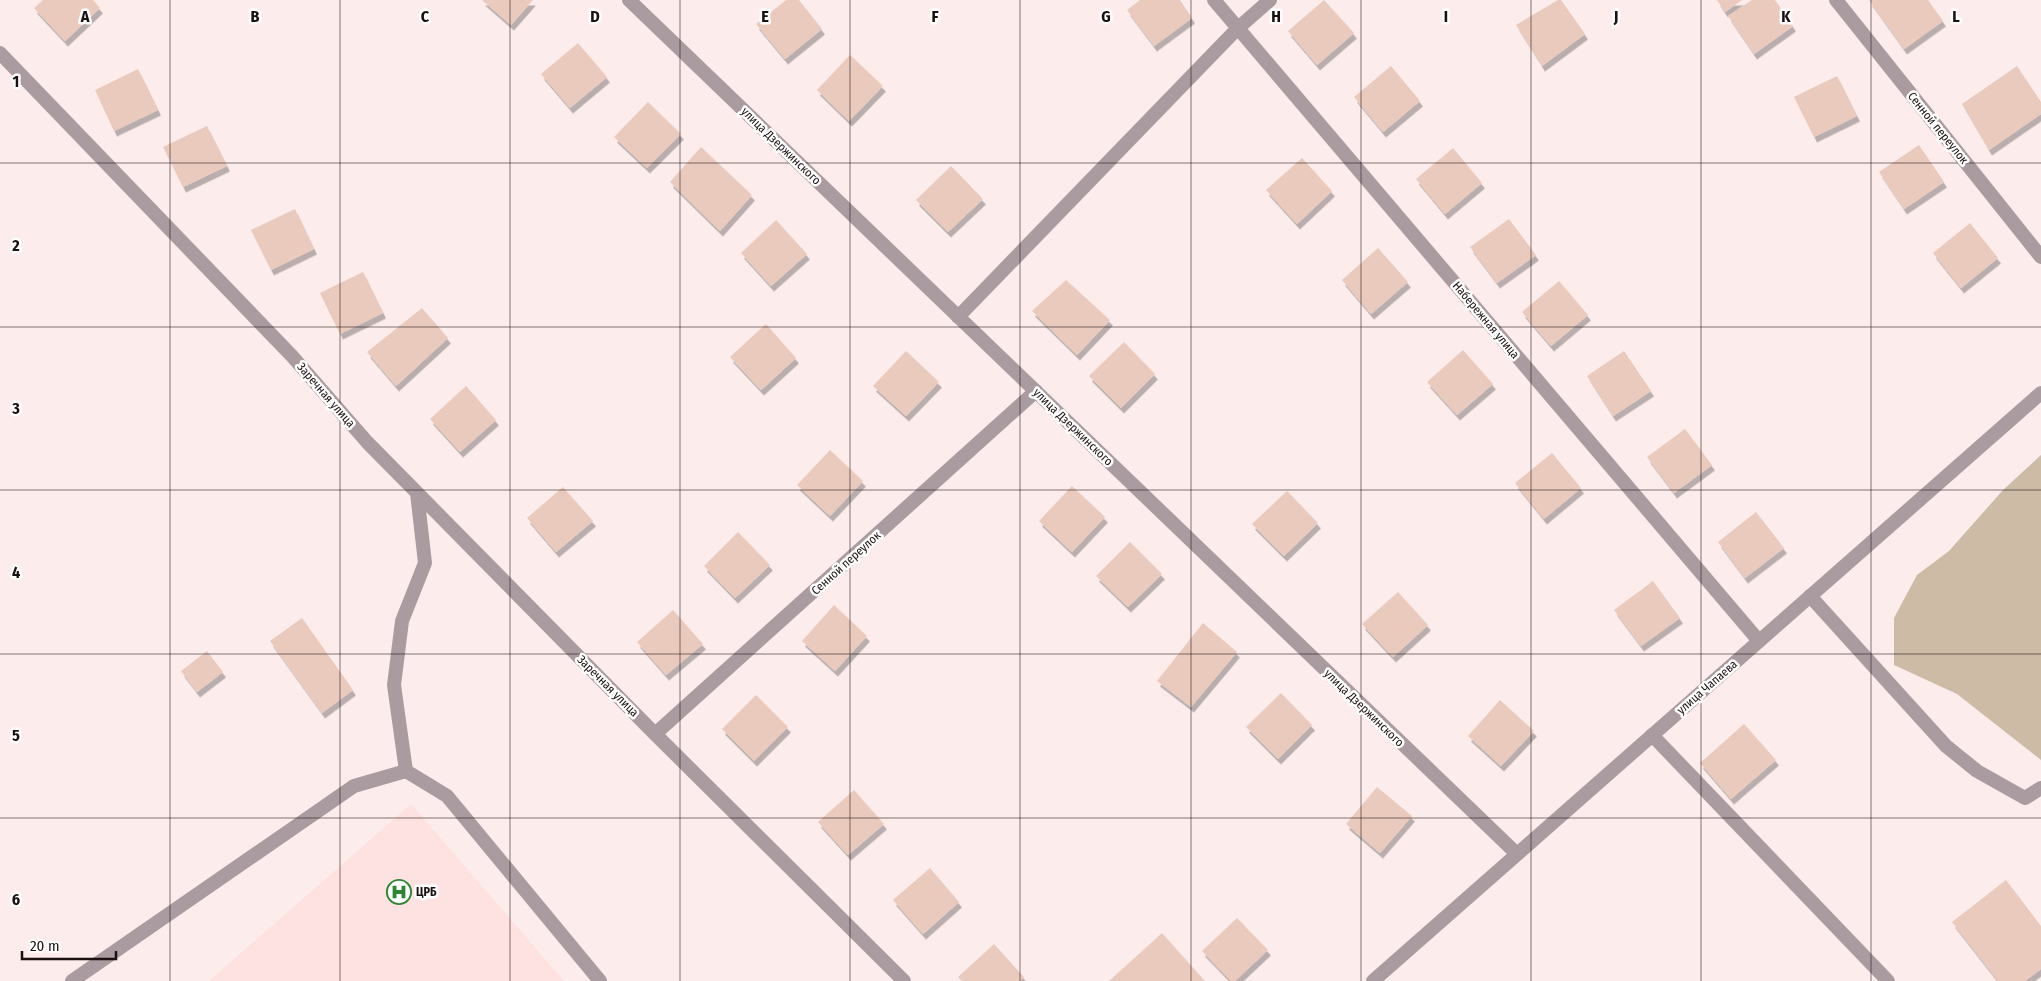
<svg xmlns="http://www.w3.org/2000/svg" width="2041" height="981" font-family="'Fira Sans Condensed',sans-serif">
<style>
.built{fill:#fde2e1}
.green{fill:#cdbba6}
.building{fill:#e9cabc;filter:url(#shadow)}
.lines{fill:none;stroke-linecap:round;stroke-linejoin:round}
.service{stroke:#aa9ba0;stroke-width:14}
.minor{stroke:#aa9ba0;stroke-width:14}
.tertiary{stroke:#aa9ba0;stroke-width:14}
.grid{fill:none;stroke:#1b0f0f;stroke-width:1;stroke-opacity:0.55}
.labels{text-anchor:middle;stroke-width:5;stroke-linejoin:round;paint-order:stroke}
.street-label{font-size:12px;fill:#1b0f0f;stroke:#fefefe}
.poi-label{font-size:12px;font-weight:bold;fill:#1b0f0f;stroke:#fefefe;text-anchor:start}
.grid-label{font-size:16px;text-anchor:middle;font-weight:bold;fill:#1b0f0f;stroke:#fefefe;stroke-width:5;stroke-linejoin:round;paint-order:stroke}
</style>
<defs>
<filter id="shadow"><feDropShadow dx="3" dy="5.5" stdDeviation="0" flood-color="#0004"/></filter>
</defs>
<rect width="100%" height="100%" fill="#fcedec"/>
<!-- built -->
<path class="built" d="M411,804L564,981H209Z"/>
<!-- green -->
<path class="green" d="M2041,455V760L1957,694L1894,665V618L1917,575L1949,551L2003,490Z"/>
<!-- building -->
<path class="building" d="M43,0H93L100,8L65,41L34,8Z
M482,0H533L511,25Z
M786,0H799L822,29L785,59L756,24Z
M1140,0H1180L1192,18L1154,46L1127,10Z
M1324,0L1354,33L1317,65L1288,31Z
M1558,0H1561L1585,34L1542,66L1516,25Z
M1717,0H1742L1725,12Z
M1752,0H1775L1793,26L1754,54L1728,16Z
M1869,0H1928L1943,21L1904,49Z
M578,43L607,77L570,108L541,74Z
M850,55L883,86L849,121L817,90Z
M1391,66L1420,101L1383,132L1354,97Z
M2017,66L2041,102V114L1989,150L1962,104Z
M138,69L158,110L114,131L95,90Z
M1837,76L1857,116L1814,137L1794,97Z
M648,102L681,134L647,168L614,137Z
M207,126L227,166L183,187L163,147Z
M1919,145L1944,182L1904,209L1879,172Z
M701,147L752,195L720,231L670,182Z
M1453,148L1482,183L1445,214L1416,179Z
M1302,158L1332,191L1297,224L1266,190Z
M951,166L983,199L948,232L916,200Z
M295,209L314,249L271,270L251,230Z
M1509,219L1536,255L1497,283L1470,247Z
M776,220L807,254L771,286L741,253Z
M1970,223L1998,258L1961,288L1933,253Z
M1378,248L1408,282L1371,314L1342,280Z
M363,272L383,313L340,334L320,293Z
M1066,280L1110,320L1077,355L1032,311Z
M1559,281L1588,315L1551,346L1522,312Z
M422,308L448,338L396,386L367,352Z
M766,324L796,358L761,390L730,357Z
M1124,342L1155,374L1121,408L1089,376Z
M1463,350L1493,384L1457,415L1427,382Z
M906,351L939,382L906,416L873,386Z
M1624,351L1651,391L1613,416L1587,376Z
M466,386L496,420L460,452L430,419Z
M1685,429L1712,465L1674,493L1647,457Z
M830,450L863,481L830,516L797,485Z
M1552,453L1581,488L1544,519L1515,483Z
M1072,486L1105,517L1072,552L1039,521Z
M563,487L593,521L556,552L527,518Z
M1287,491L1318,523L1284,556L1252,524Z
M1756,512L1784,548L1745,578L1718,542Z
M738,532L770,565L735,598L704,566Z
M1130,542L1162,574L1128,607L1096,576Z
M1653,581L1680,618L1641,646L1614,610Z
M1398,592L1428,625L1393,657L1362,624Z
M834,605L867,636L835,671L802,641Z
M673,610L703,644L666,675L637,642Z
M302,618L353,690L322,713L270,641Z
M1203,623L1237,652L1191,707L1157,681Z
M207,651L223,672L197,692L181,671Z
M1281,693L1312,725L1278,759L1246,727Z
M756,695L788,727L754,761L722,729Z
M1500,700L1534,731L1501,766L1468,736Z
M1744,724L1776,760L1731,799L1700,763Z
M1377,787L1412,816L1380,853L1346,824Z
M854,790L884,824L848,855L818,822Z
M930,868L959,902L923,934L893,900Z
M2006,880L2041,926V969L2025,981H1998L1952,922Z
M1237,918L1268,950L1235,981H1231L1202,951Z
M1162,933L1205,981H1109Z
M994,944L1024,977L1020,981H962L958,977Z"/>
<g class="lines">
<!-- service -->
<path class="service" d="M1810,596L1946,746L1977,771L2025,798L2041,788"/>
<!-- minor -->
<path class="minor" d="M1214,0L1759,641
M1836,0L2041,257
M0,53L292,356L367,442L655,734L904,981
M958,317L1237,29L1270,0
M655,734L1036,391
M1652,735L1888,981
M406,771L394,685L402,621L425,563L417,493
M72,981L354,786L406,771L447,796L600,981"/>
<!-- tertiary -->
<path class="tertiary" d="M629,0L1517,854
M1373,981L2041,393"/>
</g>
<!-- grid -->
<path class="grid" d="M170,0V981M340,0V981M510,0V981M680,0V981M850,0V981M1020,0V981M1191,0V981M1361,0V981M1531,0V981M1701,0V981M1871,0V981M0,163H2041M0,327H2041M0,490H2041M0,654H2041M0,818H2041"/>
<!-- icons -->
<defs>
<symbol id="hospital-ring" viewBox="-11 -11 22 22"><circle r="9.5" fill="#fefefe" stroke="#2e8634" stroke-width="1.5"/><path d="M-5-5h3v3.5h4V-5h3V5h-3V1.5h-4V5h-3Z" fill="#2e8634"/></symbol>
</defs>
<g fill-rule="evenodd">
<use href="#hospital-ring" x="385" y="878" width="28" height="28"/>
</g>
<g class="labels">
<!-- street labels -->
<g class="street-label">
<text transform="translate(1938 128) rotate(51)" y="4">Сенной переулок</text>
<text transform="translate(781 146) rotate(44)" y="4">улица Дзержинского</text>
<text transform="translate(1486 320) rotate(50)" y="4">Набережная улица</text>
<text transform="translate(326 395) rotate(49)" y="4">Заречная улица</text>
<text transform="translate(1073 427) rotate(44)" y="4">улица Дзержинского</text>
<text transform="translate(846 563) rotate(-42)" y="4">Сенной переулок</text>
<text transform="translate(608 686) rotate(45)" y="4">Заречная улица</text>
<text transform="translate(1707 687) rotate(-41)" y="4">улица Чапаева</text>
<text transform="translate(1364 708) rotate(44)" y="4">улица Дзержинского</text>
</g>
<!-- poi labels -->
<g class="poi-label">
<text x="416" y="896">ЦРБ</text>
</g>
</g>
<g class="grid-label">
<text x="85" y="22">A</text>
<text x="255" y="22">B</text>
<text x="425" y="22">C</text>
<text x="595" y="22">D</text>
<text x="765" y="22">E</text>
<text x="935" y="22">F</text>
<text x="1106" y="22">G</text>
<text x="1276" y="22">H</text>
<text x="1446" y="22">I</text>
<text x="1616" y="22">J</text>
<text x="1786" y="22">K</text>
<text x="1956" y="22">L</text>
<text x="16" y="87">1</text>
<text x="16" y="251">2</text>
<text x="16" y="414">3</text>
<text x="16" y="578">4</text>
<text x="16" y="741">5</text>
<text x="16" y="905">6</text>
</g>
<!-- scale -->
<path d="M22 951v8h94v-8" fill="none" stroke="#1b0f0f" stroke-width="2.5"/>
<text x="30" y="951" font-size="15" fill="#1b0f0f" stroke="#fefefe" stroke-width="4" paint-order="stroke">20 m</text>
</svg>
